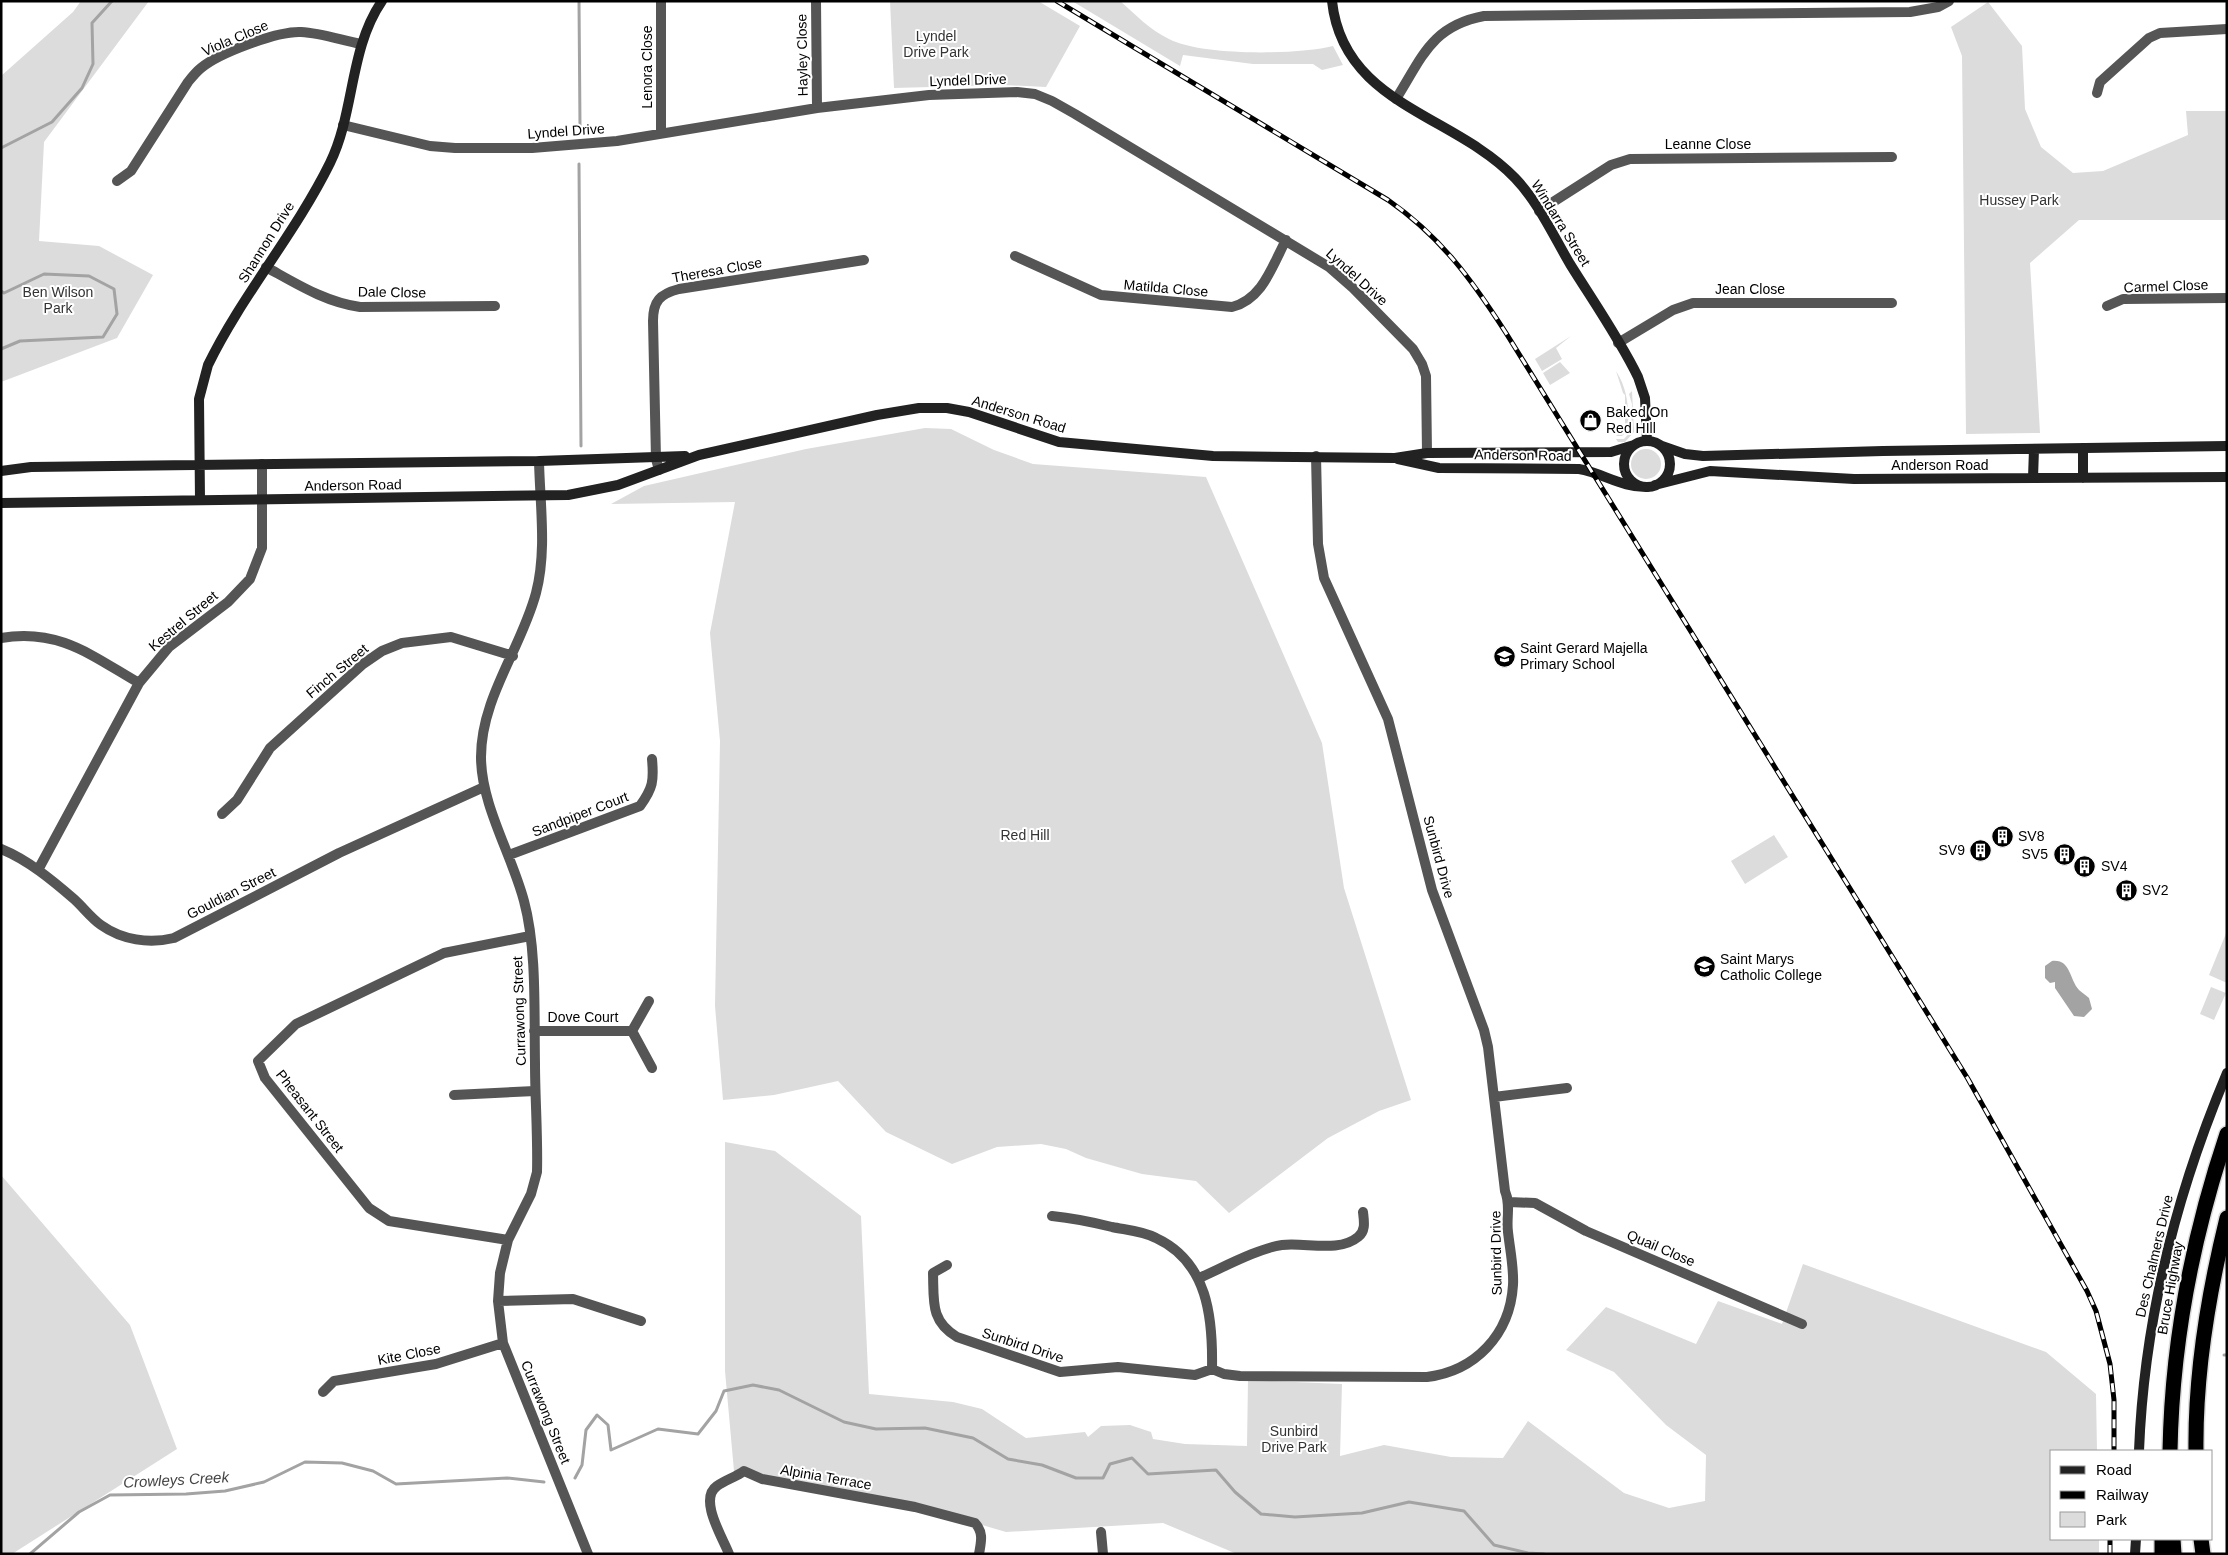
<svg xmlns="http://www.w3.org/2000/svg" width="2228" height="1555" font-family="Arial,sans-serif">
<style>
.green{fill:#dcdcdc}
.water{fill:#a3a3a3}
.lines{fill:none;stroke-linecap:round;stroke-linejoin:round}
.stream{stroke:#a3a3a3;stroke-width:3}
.highway-casing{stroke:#dbdbdb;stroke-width:18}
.street{stroke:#555;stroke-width:10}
.secondary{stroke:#222;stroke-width:10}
.highway{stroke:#000;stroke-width:15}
.rail-casing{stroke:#000;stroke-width:5}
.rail{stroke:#fff;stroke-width:3;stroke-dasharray:9;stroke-linecap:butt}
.labels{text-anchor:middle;stroke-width:4;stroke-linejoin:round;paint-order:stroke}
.park-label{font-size:14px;fill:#333;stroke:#fff}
.street-label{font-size:14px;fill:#000;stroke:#fff}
.poi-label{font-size:14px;fill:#000;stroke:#fff;text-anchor:start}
.water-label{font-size:15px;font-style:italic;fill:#444;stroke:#fff}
</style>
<rect width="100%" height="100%" fill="#fff"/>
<!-- green -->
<path class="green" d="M81,1H149L44,142L39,241L99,246L153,275L117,338L1,382V76L73,12Z
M890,1H1038L1080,26L1046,87L1005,85L894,88Z
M1072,1H1120C1136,15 1150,30 1169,39C1201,56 1298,55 1333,46L1343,65L1322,70L1313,64H1253L1183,55L1180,66Z
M1988,2L2022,46L2025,109L2041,147L2073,173L2103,171L2188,135L2186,111H2227V220H2079L2030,263L2040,433L1966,434L1962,56L1951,27Z
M1571,336L1556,348L1562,359L1542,371L1535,359Z
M1560,362L1570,373L1550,385L1543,373Z
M1616,371C1628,390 1629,408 1628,430L1622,436H1616L1625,428V395L1623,393Z
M1632,391L1634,432L1625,442H1618L1616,439H1624L1631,431L1632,404L1629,394Z
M925,428L951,429L994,450L1033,464L1206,477L1322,743L1344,888L1411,1100L1379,1111L1328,1138L1229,1213L1196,1181L1142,1174L1086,1158L1066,1149L1041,1144L997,1147L952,1164L886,1132L838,1081L774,1095L723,1100L715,1006L720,741L710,633L735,502L611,504L644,486L806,449Z
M1631 464a15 15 0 1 1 30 0a15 15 0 1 1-30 0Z
M1774,835L1788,857L1745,884L1731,861Z
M2227,931V983L2209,975Z
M2211,987L2226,993L2214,1020L2200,1014Z
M725,1142L775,1151L861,1216L869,1394L953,1402L982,1409L1026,1438L1085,1432L1088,1437L1101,1426L1130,1425L1151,1432L1153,1439L1185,1444L1247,1446L1248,1380L1342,1384L1340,1456L1384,1445L1451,1457L1503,1458L1528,1421L1624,1493L1669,1508L1705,1501L1706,1455L1666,1425L1614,1372L1566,1350L1606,1307L1696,1344L1718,1301L1782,1324L1803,1264L2046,1352L2096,1394L2097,1451H2052V1539H2099V1554H1237L1163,1523L1006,1532L897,1500L734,1471L725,1371Z
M1,1175L130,1325L177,1449L12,1554H1Z"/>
<!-- water -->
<path class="water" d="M2052,961C2071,959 2069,979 2079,990C2082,993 2086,995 2089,998L2092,1009L2084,1017L2074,1016L2055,988V982L2050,983L2045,978V966Z"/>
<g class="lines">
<!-- stream -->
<path class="stream" d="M579,1L580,127
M1,148L52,122L82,88L93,64L92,23L112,1
M579,164L581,446
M1,291L4,293L44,274L89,276L114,289L117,314L103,337L20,341L1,349
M2224,1355H2227
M575,1478L582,1465L586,1430L597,1415L608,1425L611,1450L658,1429L698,1434L716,1411L724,1391L753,1385L779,1390L844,1422L876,1429L925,1428L973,1438L1008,1459L1042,1465L1076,1478H1103L1110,1464L1132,1458L1148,1474L1216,1470L1235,1492L1261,1514L1295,1517L1362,1513L1409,1502L1464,1511L1494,1545L1528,1553L1544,1554
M30,1554L79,1512L110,1495L186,1494L225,1491L264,1482L305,1462L342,1463L373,1471L396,1484L507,1478L544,1482"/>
<defs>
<path id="highway" d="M2170,1451C2172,1342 2192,1238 2227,1134
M2196,1451C2195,1373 2208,1295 2227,1218
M2162,1539V1554
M2173,1539L2174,1554
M2201,1539L2203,1554"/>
</defs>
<!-- highway casing -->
<use href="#highway" class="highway-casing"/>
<!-- street -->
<path class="street" d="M816,1L817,108
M2097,93L2100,82L2149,38L2160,33L2227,29
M1396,99C1422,58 1431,26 1484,16L1910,12L1938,7L1949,1
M343,125L430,146L455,148H532L617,141L817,108L929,95L1017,92L1035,94L1052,101L1075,114L1329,267L1353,288L1413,349L1422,364L1426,376L1427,453
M661,133V1
M117,181L131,171L188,82C192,77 196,72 201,68C219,53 277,31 301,32C321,33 341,40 361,44
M1539,211L1611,165L1630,159L1892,157
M1015,256L1101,295L1232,307C1263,299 1272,266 1286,240
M266,267C297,284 325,302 360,307L495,306
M2107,306L2123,299L2227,298
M1618,343L1673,310L1693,303H1892
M539,461C540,505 547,551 536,593C521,649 481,698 481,757C481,805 512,855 524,901C537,949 534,1013 535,1063C535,1099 538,1136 537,1172L531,1194L508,1240L500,1273L498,1301L503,1343L588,1554
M659,470L656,459L653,321C653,301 660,294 679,289L864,260
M1,638C59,628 92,656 139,683
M222,814L237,800L270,748L363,664L382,651L402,643L451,637L513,656
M1,849C28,860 52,880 74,899C83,907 91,918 101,925C122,940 149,944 174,938L339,853L484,787
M509,855L640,806C653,788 654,781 652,759
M38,870L139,683L169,647L228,602L250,579L262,548V464
M534,1031H632L649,1001
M632,1031L652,1068
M454,1095L535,1091
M1494,1097L1567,1088
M1509,1202L1535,1203L1586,1231L1802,1324
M1052,1216C1072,1218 1092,1222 1112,1227C1127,1230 1143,1231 1156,1238C1208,1262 1213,1318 1212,1369
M508,1240L389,1221L369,1208L265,1078L258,1061L296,1024L444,953L530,936
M947,1265L933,1273C934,1301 930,1321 957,1337L1060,1372L1118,1367L1195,1375L1212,1369L1224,1374L1240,1376L1427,1377C1475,1371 1510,1335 1513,1285C1514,1268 1510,1250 1508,1232C1506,1218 1511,1205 1505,1191L1488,1047L1484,1030L1432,890L1388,719L1324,578L1318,544L1316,456
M1199,1278C1222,1268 1259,1248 1282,1245C1305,1242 1339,1253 1358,1237C1366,1231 1364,1221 1363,1212
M498,1301L573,1299L641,1321
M323,1392L334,1381L436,1364L503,1343
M1101,1532L1103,1554
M729,1554C723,1538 698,1499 717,1486C725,1480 736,1477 744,1471L762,1479L915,1507L975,1523C984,1533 981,1542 979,1554"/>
<!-- secondary -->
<path class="secondary" d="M1332,1C1343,105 1454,114 1515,178C1538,202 1553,235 1570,264C1593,301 1619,338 1638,377L1645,398L1647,441
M1624 464a23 23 0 1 1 46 0a23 23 0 1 1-46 0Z
M1662,446L1685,454L1703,456L1883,451L2227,446
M1398,459L1439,468L1579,469C1603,473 1622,488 1648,487
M1,471L31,467L539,461L685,456
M2033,478L2034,449
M2083,478V448
M1655,485L1710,471L1854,479L2227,477
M200,500L199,399L208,365C242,295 295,234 330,163C355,112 349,49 382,1
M1,503L568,495L618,485L699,455L877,415L919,408H947L969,412L1059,442L1213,456L1395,458L1427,453L1611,452L1634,445
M2139,1451C2144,1320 2176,1194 2227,1073
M2135,1554L2136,1539"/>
<!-- highway -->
<use href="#highway" class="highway"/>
<defs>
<path id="rail" d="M1057,1L1388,200C1441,237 1472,280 1506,333L1968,1079L2087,1291L2096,1311L2110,1364L2114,1400V1451
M2110,1554V1539"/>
</defs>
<!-- rail casing -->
<use href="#rail" class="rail-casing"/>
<!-- rail -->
<use href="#rail" class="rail"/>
</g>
<!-- icons -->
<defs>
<symbol id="shop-disc" viewBox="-11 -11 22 22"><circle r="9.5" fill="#000" stroke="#fff"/><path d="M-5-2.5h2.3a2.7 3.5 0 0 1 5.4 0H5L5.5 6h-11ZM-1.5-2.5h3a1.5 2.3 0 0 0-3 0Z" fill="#fff"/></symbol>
<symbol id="school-disc" viewBox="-11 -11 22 22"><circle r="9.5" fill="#000" stroke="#fff"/><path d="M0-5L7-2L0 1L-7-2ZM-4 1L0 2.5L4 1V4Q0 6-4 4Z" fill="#fff"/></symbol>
<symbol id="building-disc" viewBox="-11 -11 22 22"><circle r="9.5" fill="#000" stroke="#fff"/><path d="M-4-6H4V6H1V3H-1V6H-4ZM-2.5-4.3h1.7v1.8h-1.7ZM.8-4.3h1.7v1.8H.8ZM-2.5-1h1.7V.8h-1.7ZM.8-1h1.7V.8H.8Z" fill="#fff"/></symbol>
</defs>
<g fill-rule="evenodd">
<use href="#shop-disc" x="1578" y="408" width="25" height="25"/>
<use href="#school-disc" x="1492" y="644" width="25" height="25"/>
<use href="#building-disc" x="1990" y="824" width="25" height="25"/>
<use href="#building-disc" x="1968" y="838" width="25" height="25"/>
<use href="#building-disc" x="2052" y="842" width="25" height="25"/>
<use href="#building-disc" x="2072" y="854" width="25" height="25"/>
<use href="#building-disc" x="2114" y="878" width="25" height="25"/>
<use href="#school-disc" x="1692" y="954" width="25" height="25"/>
</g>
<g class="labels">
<!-- park labels -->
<g class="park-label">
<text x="936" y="41">Lyndel<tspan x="936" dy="16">Drive Park</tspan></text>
<text x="2019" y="205">Hussey Park</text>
<text x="58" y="297">Ben Wilson<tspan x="58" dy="16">Park</tspan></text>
<text x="1025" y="840">Red Hill</text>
<text x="1294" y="1436">Sunbird<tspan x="1294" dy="16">Drive Park</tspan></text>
</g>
<!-- street labels -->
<g class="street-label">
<text transform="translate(235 38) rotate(-23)" y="5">Viola Close</text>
<text transform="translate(802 55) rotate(-91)" y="5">Hayley Close</text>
<text transform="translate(647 67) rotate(-90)" y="5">Lenora Close</text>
<text transform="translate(968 80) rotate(-2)" y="5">Lyndel Drive</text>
<text transform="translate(566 131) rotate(-4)" y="5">Lyndel Drive</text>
<text x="1708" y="149">Leanne Close</text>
<text transform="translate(1561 223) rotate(58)" y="5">Windarra Street</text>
<text transform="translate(266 242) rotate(-58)" y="5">Shannon Drive</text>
<text transform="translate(717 270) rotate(-10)" y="5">Theresa Close</text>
<text transform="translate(1357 277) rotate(42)" y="5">Lyndel Drive</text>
<text transform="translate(2166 286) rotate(-2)" y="5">Carmel Close</text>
<text transform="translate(1166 288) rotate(5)" y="5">Matilda Close</text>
<text x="1750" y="294">Jean Close</text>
<text transform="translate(392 292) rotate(1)" y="5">Dale Close</text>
<text transform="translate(1019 414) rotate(17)" y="5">Anderson Road</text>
<text transform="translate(1523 455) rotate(1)" y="5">Anderson Road</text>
<text x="1940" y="470">Anderson Road</text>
<text transform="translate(353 485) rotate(-1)" y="5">Anderson Road</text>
<text transform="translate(183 621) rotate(-40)" y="5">Kestrel Street</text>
<text transform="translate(337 671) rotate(-40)" y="5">Finch Street</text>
<text transform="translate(580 814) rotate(-21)" y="5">Sandpiper Court</text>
<text transform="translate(1439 857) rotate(75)" y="5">Sunbird Drive</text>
<text transform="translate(231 893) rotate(-27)" y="5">Gouldian Street</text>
<text transform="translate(519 1011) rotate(-92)" y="5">Currawong Street</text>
<text x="583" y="1022">Dove Court</text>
<text transform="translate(310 1111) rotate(52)" y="5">Pheasant Street</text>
<text transform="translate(1661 1248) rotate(23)" y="5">Quail Close</text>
<text transform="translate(1496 1253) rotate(-91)" y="5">Sunbird Drive</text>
<text transform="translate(2154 1256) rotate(-77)" y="5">Des Chalmers Drive</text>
<text transform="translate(2170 1288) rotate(-80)" y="5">Bruce Highway</text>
<text transform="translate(1023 1345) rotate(18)" y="5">Sunbird Drive</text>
<text transform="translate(409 1354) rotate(-11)" y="5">Kite Close</text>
<text transform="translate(546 1412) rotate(68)" y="5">Currawong Street</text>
<text transform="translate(826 1477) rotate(10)" y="5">Alpinia Terrace</text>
</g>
<!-- poi labels -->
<g class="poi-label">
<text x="1606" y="417">Baked On<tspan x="1606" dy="16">Red HIll</tspan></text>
<text x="1520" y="653">Saint Gerard Majella<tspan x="1520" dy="16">Primary School</tspan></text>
<text x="2018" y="841">SV8</text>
<text x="1965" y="855" text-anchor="end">SV9</text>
<text x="2048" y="859" text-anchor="end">SV5</text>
<text x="2101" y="871">SV4</text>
<text x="2142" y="895">SV2</text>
<text x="1720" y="964">Saint Marys<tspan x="1720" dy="16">Catholic College</tspan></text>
</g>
<!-- water labels -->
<g class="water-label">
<text transform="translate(176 1480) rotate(-3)" y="5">Crowleys Creek</text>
</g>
</g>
<!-- border -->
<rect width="2228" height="1555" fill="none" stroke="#000000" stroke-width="5"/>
<!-- legend -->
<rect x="2050" y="1450" width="162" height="90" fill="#ffffff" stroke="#999999"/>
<rect x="2060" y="1466" width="25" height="8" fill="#222222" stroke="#999999"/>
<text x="2096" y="1475" font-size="15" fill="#000000">Road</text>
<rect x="2060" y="1491" width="25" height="8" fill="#000000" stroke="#999999"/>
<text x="2096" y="1500" font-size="15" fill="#000000">Railway</text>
<rect x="2060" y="1512" width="25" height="15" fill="#dcdcdc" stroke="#999999"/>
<text x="2096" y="1525" font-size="15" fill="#000000">Park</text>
</svg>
